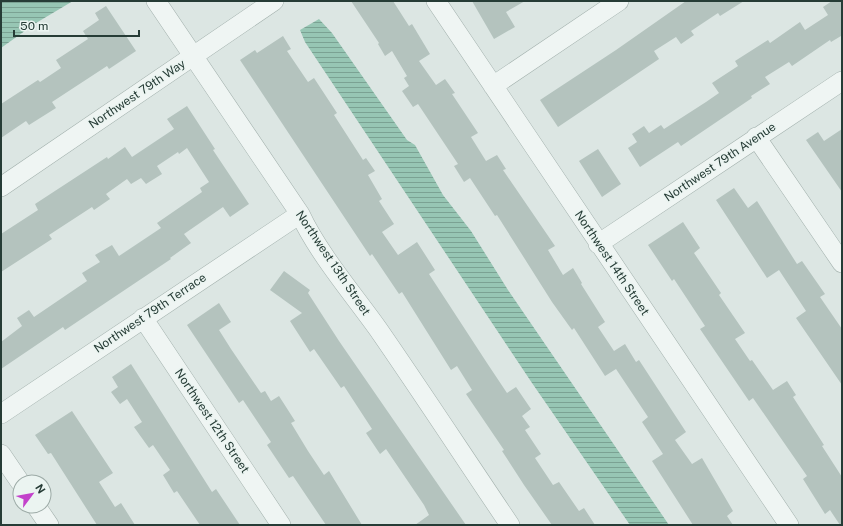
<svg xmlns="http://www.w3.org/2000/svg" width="843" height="526" font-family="'Public Sans',sans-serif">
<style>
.water{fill:url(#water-rules)}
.building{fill:#b4c3be}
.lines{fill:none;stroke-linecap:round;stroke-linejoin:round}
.minor-casing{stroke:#a2b0ac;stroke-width:20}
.minor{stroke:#eff5f3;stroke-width:19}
.labels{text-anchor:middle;stroke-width:3;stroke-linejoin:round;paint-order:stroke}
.street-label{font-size:12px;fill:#263c36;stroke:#ebf4f1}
</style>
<defs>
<pattern id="water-rules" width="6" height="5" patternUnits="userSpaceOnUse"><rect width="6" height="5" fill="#97c6b4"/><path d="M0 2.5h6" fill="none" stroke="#7ba293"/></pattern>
</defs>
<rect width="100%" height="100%" fill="#dce6e3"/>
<!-- water -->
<path class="water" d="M3,1H73L36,23L1,48V3Z
M319,19L332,33L407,140L415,145L443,195L471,231L508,290L669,525H630L532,383L305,42L300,30Z"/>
<!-- building -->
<path class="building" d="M351,1H393L409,26L412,24L430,54L419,61L436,85L445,79L455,93L452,94L478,133L471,137L486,161L497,155L506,169L503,170L555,246L548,250L563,275L573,268L582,283L581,284L605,322L598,327L614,351L625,344L636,362L639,360L686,432L675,440L692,464L702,458L733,511L727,516L733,525H693L652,461L663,454L642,422L648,417L616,369L605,376L574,328L572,330L552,302L497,215L495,216L470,178L464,182L454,166L458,164L418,104L413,107L402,91L409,86L404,78L407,76L392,51L385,56L378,44L379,43Z
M472,1H525L506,12L515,27L494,39Z
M686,1H744L720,16L718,13L691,31L694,35L681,44L676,37L654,51L659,59L558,127L540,100L616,50Z
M832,1H842V37L841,36L831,42L830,40L792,66L789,62L765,77L770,84L751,96L752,98L681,146L678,142L640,167L628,148L637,142L632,134L644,126L649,133L661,125L664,129L706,102L719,93L712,83L738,66L735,61L768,40L770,43L800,22L805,30L828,15L823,7Z
M106,6L136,51L109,69L107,66L52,102L56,108L29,125L26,121L1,138V104L38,80L40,82L61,68L56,60L88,39L83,31L99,20L95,13Z
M283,36L291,49L287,51L308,82L314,78L337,113L334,115L363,160L366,158L375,171L368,175L382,199L379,201L394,224L382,232L398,255L417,242L435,270L429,274L487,363L507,393L516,387L531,409L522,416L530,427L525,430L541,454L535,458L553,485L559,482L579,511L584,508L595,525H552L524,485L502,451L504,450L466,394L472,390L457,366L451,370L402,292L399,294L372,254L370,256L240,60L255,50L257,53Z
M187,106L215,149L213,150L249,204L230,217L223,207L184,234L191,243L170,258L171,259L65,330L63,327L1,369V342L22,326L17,318L29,310L34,317L87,281L82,273L100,262L95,255L112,245L119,256L161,228L157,223L202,192L200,188L209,182L187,148L179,154L178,152L157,166L162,174L146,184L141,178L131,184L127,179L106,194L110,199L94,210L92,207L49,235L52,239L1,272V234L38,210L35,204L107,157L108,159L125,147L132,157L174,129L167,119Z
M842,129V192L806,140L818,132L824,141Z
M598,149L621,184L602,197L579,161Z
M734,188L748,208L757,201L797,264L802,261L825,294L820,297L842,329V385L796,318L806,311L779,270L767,278L716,200Z
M683,222L700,248L694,253L721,293L719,295L745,333L735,339L750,361L752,360L773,390L787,381L796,395L793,397L824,445L822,446L842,477V525H840L830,510L825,514L803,479L807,476L753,398L749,401L700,329L705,326L674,279L672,281L648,245Z
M284,271L310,290L308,293L339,341L466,525H415L429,515L424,505L386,449L380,454L366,433L372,429L344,386L341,388L314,349L310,352L290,321L302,313L270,290Z
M219,303L231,322L219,330L231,349L261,393L265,391L271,401L279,396L295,421L291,423L308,451L324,475L329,471L362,525H326L293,476L289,478L267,445L271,442L243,400L239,403L187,325Z
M131,364L212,492L216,489L240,525H200L177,491L174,493L163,475L170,470L153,445L149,448L134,427L142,422L127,399L120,404L111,392L118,387L112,377Z
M72,411L113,473L99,482L115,507L121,503L135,525H97L51,453L48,454L35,435Z"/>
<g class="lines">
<defs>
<path id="minor" d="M156,1L300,214C318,253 353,294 378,329C423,394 466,460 510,525
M436,1L789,525
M493,86L619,1
M756,137L842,263
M1,187L274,1
M598,244L842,81
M143,318L281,525
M1,414L300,214
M1,454L20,482
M36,506L49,525"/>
</defs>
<!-- minor casing -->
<use href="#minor" class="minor-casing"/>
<!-- minor -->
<use href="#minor" class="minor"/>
</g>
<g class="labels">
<!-- street labels -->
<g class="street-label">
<text transform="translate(137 94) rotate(-34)" y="4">Northwest 79th Way</text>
<text transform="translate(720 162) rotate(-34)" y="4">Northwest 79th Avenue</text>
<text transform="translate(333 263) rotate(56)" y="4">Northwest 13th Street</text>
<text transform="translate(612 263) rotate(56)" y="4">Northwest 14th Street</text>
<text transform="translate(150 313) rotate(-34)" y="4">Northwest 79th Terrace</text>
<text transform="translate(212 421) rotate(56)" y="4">Northwest 12th Street</text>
</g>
</g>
<!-- border -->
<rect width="843" height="526" fill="none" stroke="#263c36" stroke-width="4"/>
<!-- north arrow -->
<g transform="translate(32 494) rotate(58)"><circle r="19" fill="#ebf4f1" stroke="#9caaa6"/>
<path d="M0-3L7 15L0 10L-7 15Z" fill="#c342cb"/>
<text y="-6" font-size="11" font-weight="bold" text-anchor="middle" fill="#263c36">N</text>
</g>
<!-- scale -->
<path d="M14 30v6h125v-6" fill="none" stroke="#263c36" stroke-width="2"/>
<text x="20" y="30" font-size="12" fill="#263c36" stroke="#ebf4f1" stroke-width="3" paint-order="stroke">50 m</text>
</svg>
